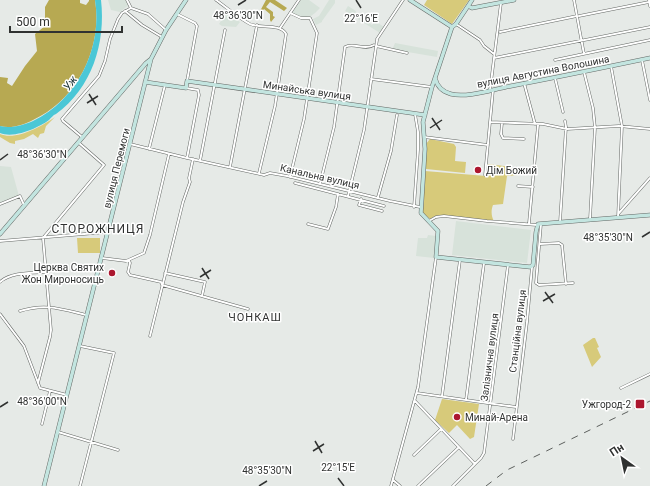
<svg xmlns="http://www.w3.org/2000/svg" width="650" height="486" font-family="Roboto,sans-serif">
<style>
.built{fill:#d7e2da}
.green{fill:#d7ca7a}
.forest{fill:#b7a952}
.water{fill:#4ac7d6}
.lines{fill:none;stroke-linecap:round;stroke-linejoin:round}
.street-casing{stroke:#646865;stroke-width:3}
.secondary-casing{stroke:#646865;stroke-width:4.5}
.street{stroke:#fff;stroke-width:2}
.secondary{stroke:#c3e5e0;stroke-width:3.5}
.rail{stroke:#5d605e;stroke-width:1;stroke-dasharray:7 7;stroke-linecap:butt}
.ticks{fill:none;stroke:#303231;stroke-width:1.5}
.poi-dot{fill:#ac172f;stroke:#fff;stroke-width:1.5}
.labels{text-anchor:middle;stroke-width:3;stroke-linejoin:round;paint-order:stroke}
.street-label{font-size:10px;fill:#303231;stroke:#fff}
.poi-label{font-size:10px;fill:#303231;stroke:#fff;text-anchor:start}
.water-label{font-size:11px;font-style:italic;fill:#1a3033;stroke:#fff}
.neighbourhood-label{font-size:11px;letter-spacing:1px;fill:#303231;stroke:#fff}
.quarter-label{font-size:12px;letter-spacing:1px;fill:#303231;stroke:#fff}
.ticks-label{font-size:10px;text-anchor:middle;fill:#303231;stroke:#fff;stroke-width:3;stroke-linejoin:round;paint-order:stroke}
</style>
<rect width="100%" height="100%" fill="#e6eae7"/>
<!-- built -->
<path class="built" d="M108,0H126L130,4L120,12L111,10Z
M301,0H309L320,8L315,13L311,16L306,17L298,16L292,12Z
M329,0H335V3L322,21V22L316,25L313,19L319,16Z
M348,6L356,11L355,14L372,25L375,21L384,27L380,33L345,11Z
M226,13L240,22L236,27L222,26L219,24Z
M395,43L438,51L437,57L396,50L393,48Z
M0,166L11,167L19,196L10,200L0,203Z
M456,221L531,230L527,263L452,255Z
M428,235L436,236L434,258L416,256L418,238H427Z"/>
<!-- green -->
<path class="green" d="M427,0H469L452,24L424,5Z
M55,117L46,126L44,133L40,134L38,138L33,134L24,139L15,141V144L10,143L0,137V134C16,141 42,126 55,117Z
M430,139L454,144L456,147L455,161L466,162L465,173L426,169V144Z
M488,164L511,167L513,169L518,175L507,176L503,204L493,205C491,210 491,216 494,221L444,216H435L430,219L422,213L425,171L486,176Z
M77,238H100V253H78Z
M593,338H595L599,347L597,348L601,357L592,367L583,345Z
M442,399L479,404L474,437L470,439L457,425L449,433L435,420Z"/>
<!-- forest -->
<path class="forest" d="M49,0H80V3L86,5L89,1V0H95C103,48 77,100 33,120C23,125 11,129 0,126V77L8,78L7,83L12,86L25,66L37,51L35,34L45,26V7Z
M266,0H275L287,8L284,11L270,2L266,7L273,12V16L275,17L271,22L270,20V14L264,9L260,14L259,13Z"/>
<!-- water -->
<path class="water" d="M95,0H101C106,43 92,88 56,114C53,115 51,118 49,120C44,124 38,126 33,129C23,133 10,137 0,133V126C11,129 23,125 33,121C77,100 103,48 95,0Z"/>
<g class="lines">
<defs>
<path id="street" d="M127,0L131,8L148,14L166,30
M216,0C226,7 240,19 250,24C261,29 280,23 286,34L275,106L259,173
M574,0L584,54
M649,0L650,6
M125,11L142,25L162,37
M177,14L195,23L197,26L187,81
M579,16L649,2
M456,24L480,40L484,46L494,54
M280,28L299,0
M500,32L577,16
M377,39L403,0
M376,46L407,53
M494,58L650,27
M555,60L650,40
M642,60L650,100
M611,66L622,126L618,217
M584,72L593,108L595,128L590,219
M555,78L563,112
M371,79L432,87
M524,83L535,124
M186,88L198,90L199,95L187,158
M490,90L501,3
M493,90L490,122L543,124L567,129L619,126L650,129
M502,123L501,134L503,138L524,139
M82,137L63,121L62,119L99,76L105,61L110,39L118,19L122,13L131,8
M424,137L488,145
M130,144L187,158L264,175L270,173L287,176L390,201L420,207
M149,149L165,85
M200,161L225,30
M230,167L257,25
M485,175L490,122
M290,177L304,119L317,33L310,18H301L290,13
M295,183L384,206
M320,184L334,127L345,47C353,42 365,51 374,45
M518,186L533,187
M348,196L364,130L377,40
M378,197L391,151L397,115
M361,199L359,205L382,211
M0,204L20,196L24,205
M414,207L418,150V132L415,114
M619,213L650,178
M429,221L436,217L444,216L487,221L537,225
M560,222L566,127L565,121
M529,223L538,125
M308,224L328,229L336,207L338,194
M541,224L536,283L539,285L573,283
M0,241L108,232
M540,244L559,243L562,245L566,284
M102,258L126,261L144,253L150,235L169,154
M129,260L130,263L128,272L130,275L161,282L162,285L248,309
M165,273L205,282L202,296
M0,282C11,272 31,273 46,272
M47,283L96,279
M20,311C45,303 61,309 86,315
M0,314L24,346L40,388L67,395
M150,336L183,202L190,182L189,178L193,159
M80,346L114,353L80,486
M38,383L50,337L51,330L43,238L104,165L79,143
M621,388L650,374
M417,393L516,407
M442,396L460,260
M466,400L484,263
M415,401L475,464
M42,424L50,391
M58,432L118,450
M513,439L527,322L532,267
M414,455L441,429
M393,480L400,486
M391,486L418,387L436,257
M418,486L458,448
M453,486L481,458L484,453L508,265"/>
<path id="secondary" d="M410,0L452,27
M472,0L456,24L452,27L432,87L423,122L425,149L421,213L438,231L436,257L530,267L533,265L536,232L538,224L650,215
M468,6L472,8L514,0
M435,78C437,86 443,92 451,94C466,98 491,90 506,87C554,78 602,68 650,58
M145,82L186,88L187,81L425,115
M0,234L146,63L151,59
M44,486L151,59L166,30L186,0"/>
</defs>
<!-- street casing -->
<use href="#street" class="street-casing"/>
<!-- secondary casing -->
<use href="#secondary" class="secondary-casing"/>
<!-- street -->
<use href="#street" class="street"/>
<!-- secondary -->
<use href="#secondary" class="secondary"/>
<!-- rail -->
<path class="rail" d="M486,486L507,470L650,401"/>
</g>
<!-- ticks -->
<path class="ticks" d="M356,0L361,8M238,5L246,0M89,94L96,105M87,103L98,96M432,118L440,130M430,128L442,120M0,160L8,154M642,237L650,232M202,268L209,279M200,277L211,270M545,292L553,303M543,301L555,294M0,407L8,402M315,441L322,453M313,451L324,444M338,478L344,486M259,486L267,481"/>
<!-- markers -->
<g class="poi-dot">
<circle cx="478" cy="170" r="4"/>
<circle cx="112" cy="273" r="4"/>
<rect x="635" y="399" width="10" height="10" rx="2"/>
<circle cx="457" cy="417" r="4"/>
</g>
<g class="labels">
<!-- street labels -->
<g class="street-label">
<text transform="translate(543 71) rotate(-11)" y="4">вулиця Августина Волошина</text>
<text transform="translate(307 90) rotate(8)" y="4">Минайська вулиця</text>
<text transform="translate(116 168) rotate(-76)" y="4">вулиця Перемоги</text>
<text transform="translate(320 176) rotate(13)" y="4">Канальна вулиця</text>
<text transform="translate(517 331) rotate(-83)" y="4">Станційна вулиця</text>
<text transform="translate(489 357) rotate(-83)" y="4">Залізнична вулиця</text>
</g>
<!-- poi labels -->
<g class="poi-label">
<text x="486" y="174">Дім Божий</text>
<text x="104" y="271" text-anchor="end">Церква Святих<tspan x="104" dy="12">Жон Мироносиць</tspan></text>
<text x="631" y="408" text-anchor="end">Ужгород-2</text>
<text x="465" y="421">Минай-Арена</text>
</g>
<!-- water labels -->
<g class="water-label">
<text transform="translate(70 83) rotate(-54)" y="4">Уж</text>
</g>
<!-- neighbourhood labels -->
<g class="neighbourhood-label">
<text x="255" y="321">ЧОНКАШ</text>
</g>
<!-- quarter labels -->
<g class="quarter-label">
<text x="98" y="233">СТОРОЖНИЦЯ</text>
</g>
</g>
<g class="ticks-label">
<text x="238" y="19">48°36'30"N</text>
<text x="361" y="22">22°16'E</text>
<text x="42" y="158">48°36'30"N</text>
<text x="608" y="241">48°35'30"N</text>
<text x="42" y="405">48°36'00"N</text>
<text x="338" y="471">22°15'E</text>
<text x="267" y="474">48°35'30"N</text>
</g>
<!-- north arrow -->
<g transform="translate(622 458) rotate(327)" stroke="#ffffff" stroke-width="3" paint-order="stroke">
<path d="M0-3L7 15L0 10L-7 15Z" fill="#303231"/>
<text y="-6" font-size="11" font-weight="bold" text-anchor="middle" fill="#303231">Пн</text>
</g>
<!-- scale -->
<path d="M10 26v6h112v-6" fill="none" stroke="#303231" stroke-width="2"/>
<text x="16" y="26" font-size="12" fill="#303231" stroke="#ffffff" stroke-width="3" paint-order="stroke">500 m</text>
</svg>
